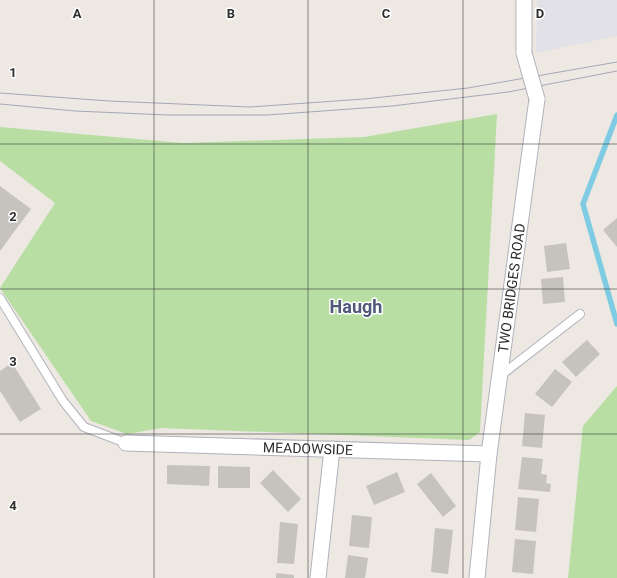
<svg xmlns="http://www.w3.org/2000/svg" width="617" height="578" font-family="Roboto,sans-serif">
<style>
.industrial{fill:#e2e1e7}
.green{fill:#b8dea4}
.lines{fill:none;stroke-linecap:round;stroke-linejoin:round}
.stream{stroke:#80cbe4;stroke-width:5.5}
.building{fill:#c6c2bd}
.lane-casing{stroke:#b2b3bc;stroke-width:10}
.street-casing{stroke:#b2b3bc;stroke-width:17}
.lane{stroke:#fff;stroke-width:8}
.street{stroke:#fff;stroke-width:15}
.tram{stroke:#a4a7b5;stroke-width:1}
.street-bridge-casing{stroke:#b2b3bc;stroke-width:17;stroke-linecap:butt}
.street-bridge{stroke:#fff;stroke-width:15}
.grid{fill:none;stroke:#2d2d2d;stroke-width:1;stroke-opacity:0.55}
.labels{text-anchor:middle;stroke-width:3;stroke-linejoin:round;paint-order:stroke}
.street-label{font-size:14px;fill:#2d2d2d;stroke:#fff}
.district-label{font-size:18px;font-weight:bold;fill:#51597a;stroke:#fff}
.grid-label{font-size:13px;text-anchor:middle;font-weight:bold;fill:#2d2d2d;stroke:#fff;stroke-width:3;stroke-linejoin:round;paint-order:stroke}
</style>
<rect width="100%" height="100%" fill="#ede8e2"/>
<!-- industrial -->
<path class="industrial" d="M537,0H617V36L536,53Z"/>
<!-- green -->
<path class="green" d="M497,114L480,432L469,440L161,428L127,434L91,421L0,288L55,203L0,161V127L183,143L364,137Z
M617,386V578H568L583,426Z"/>
<g class="lines">
<!-- stream -->
<path class="stream" d="M617,115L583,204L617,324"/>
</g>
<!-- building -->
<path class="building" d="M0,186L31,209L0,251Z
M617,218V247L603,230Z
M566,243L570,269L547,272L544,246Z
M563,277L565,302L543,304L541,279Z
M587,340L600,354L576,377L562,362Z
M12,363L41,409L20,422L0,391V371Z
M555,369L572,382L552,407L535,394Z
M525,413L545,415L542,448L522,446Z
M522,457L543,459L541,474L547,475L546,483L551,484L550,492L518,489Z
M167,465L210,466L209,486L167,484Z
M218,466L250,467V488H218Z
M273,470L301,499L288,512L260,483Z
M397,472L405,492L374,505L366,486Z
M431,473L456,506L443,517L417,484Z
M518,497L539,499L536,532L515,530Z
M352,515L372,517L369,548L349,546Z
M280,522L298,524L294,564L277,563Z
M435,528L453,530L448,574L431,572Z
M515,539L536,541L533,574L512,572Z
M348,555L368,558L365,578H345Z
M276,573L294,575V578H276Z"/>
<g class="lines">
<defs>
<path id="lane" d="M0,298L63,401L84,427L126,443
M500,376L580,314"/>
<g id="street">
<path d="M524,0V53"/>
<path id="s1" d="M126,443L489,454"/>
<path d="M318,578L332,449"/>
<path id="s2" d="M477,578L489,454L537,99"/>
</g>
</defs>
<!-- lane casing -->
<use href="#lane" class="lane-casing"/>
<!-- street casing -->
<use href="#street" class="street-casing"/>
<!-- lane -->
<use href="#lane" class="lane"/>
<!-- street -->
<use href="#street" class="street"/>
<!-- tram -->
<path class="tram" d="M0,93L109,101L250,107L364,99L468,88L617,62
M0,104L75,111L168,115H267L392,106L508,92L617,71"/>
<defs>
<path id="street-bridge" d="M524,53L537,99"/>
</defs>
<!-- street-bridge casing -->
<use href="#street-bridge" class="street-bridge-casing"/>
<!-- street-bridge -->
<use href="#street-bridge" class="street-bridge"/>
</g>
<!-- grid -->
<path class="grid" d="M154,0V578M308,0V578M463,0V578M0,144H617M0,289H617M0,434H617"/>
<g class="labels">
<!-- street labels -->
<g class="street-label">
<text dy="5" stroke="none"><textPath href="#s2" startOffset="292">TWO BRIDGES ROAD</textPath></text>
<text dy="5" stroke="none"><textPath href="#s1" startOffset="182">MEADOWSIDE</textPath></text>
</g>
<!-- district labels -->
<g class="district-label">
<text x="356" y="313">Haugh</text>
</g>
</g>
<g class="grid-label">
<text x="77" y="18">A</text>
<text x="231" y="18">B</text>
<text x="386" y="18">C</text>
<text x="540" y="18">D</text>
<text x="13" y="77">1</text>
<text x="13" y="221">2</text>
<text x="13" y="366">3</text>
<text x="13" y="510">4</text>
</g>
</svg>
